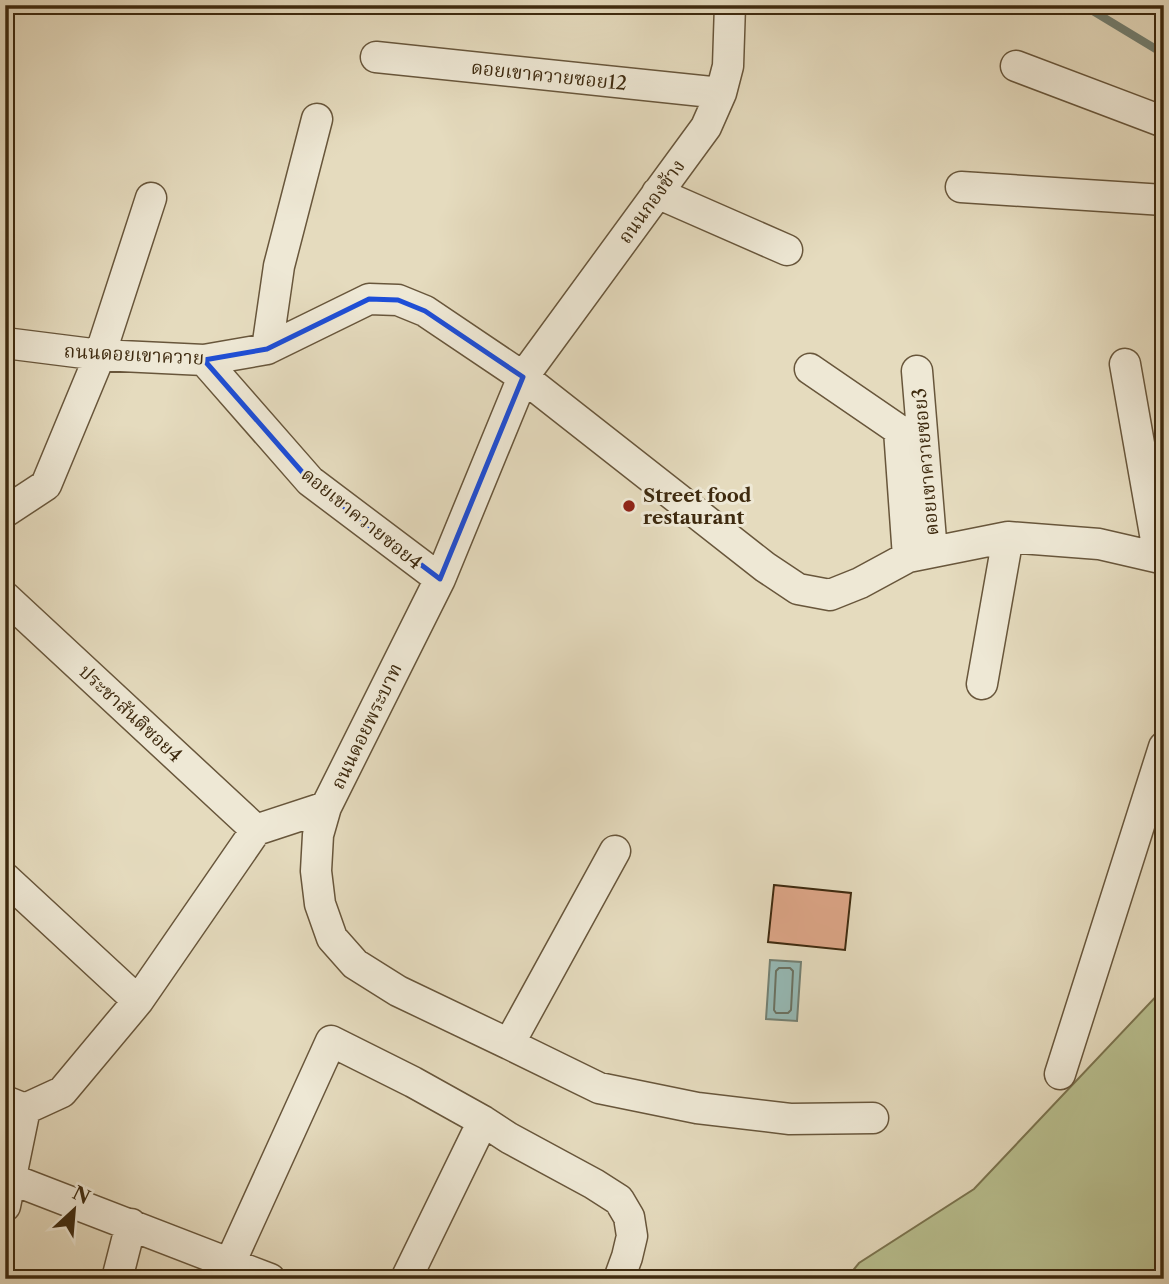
<svg xmlns="http://www.w3.org/2000/svg" width="1169" height="1284" font-family="'Libre Caslon Text','Noto Serif Thai',serif">
<style>
.green{fill:#b8bf8f;stroke:#7b744f;stroke-width:2}
.water{fill:#96bab6;stroke:#738073;stroke-width:2}
.lines{fill:none;stroke-linecap:round;stroke-linejoin:round}
.shore{stroke:#6a7262;stroke-width:2}
.stream{stroke:#738073;stroke-width:8}
.building{fill:#dda688;stroke:#3e2a0f;stroke-width:2}
.minor-casing{stroke:#68563b;stroke-width:33}
.minor{stroke:#eee8d5;stroke-width:30}
.marked{fill:none;stroke:#1d4ed8;stroke-width:5;stroke-linejoin:round}
.poi-dot{fill:#8f2418;stroke:#eee8d5;stroke-width:2.5}
.labels{text-anchor:middle;stroke-width:6;stroke-linejoin:round;paint-order:stroke}
.street-label{font-size:19px;fill:#3e2a0f;stroke:#eee8d5}
.poi-label{font-size:19px;font-weight:bold;fill:#3e2a0f;stroke:#eee8d5;text-anchor:start}
</style>
<rect width="100%" height="100%" fill="#e5dbbe"/>
<filter id="stains"><feTurbulence type="fractalNoise" baseFrequency=".00286" numOctaves="4"/><feColorMatrix values="0 0 0 0 .2 0 0 0 0 .09 0 0 0 0 .02 0 0 0 .5 -.17"/></filter>
<radialGradient id="worn" r=".72"><stop offset=".6" stop-color="#630" stop-opacity="0"/><stop offset="1" stop-color="#630" stop-opacity=".3"/></radialGradient>
<!-- green -->
<path class="green" d="M1164,988V1279H846L859,1263L974,1189Z"/>
<!-- water -->
<path class="water" d="M770,960L801,962L797,1021L766,1019Z"/>
<g class="lines">
<!-- shore -->
<path class="shore" d="M779,968H790L793,971L791,1010L788,1013H776L774,1010L776,971Z"/>
<!-- stream -->
<path class="stream" d="M1083,5L1164,54"/>
</g>
<!-- building -->
<path class="building" d="M774,885L851,893L845,950L768,942Z"/>
<g class="lines">
<defs>
<path id="minor" d="M376,57L721,93
M1016,66L1164,122
M961,187L1164,200
M657,193L787,250
M5,343L100,355L204,360L267,349L369,299L398,300L425,311L523,377L765,567L798,589L830,595L860,583L908,557L1008,537L1099,544L1164,559
M267,349L279,266L317,119
M204,360L310,481L440,579
M1125,364L1159,557
M810,369L899,430L908,557
M917,371L932,552
M5,512L46,485L100,355L151,198
M5,597L256,830
M982,684L1008,537
M326,807L318,835L316,871L320,904L332,938L355,964L398,991L509,1044L615,851
M5,878L138,1001
M509,1044L599,1088L697,1108L790,1119L873,1118
M1060,1074L1164,747
M5,1101L25,1109L62,1092L138,1001L256,830L326,807L440,579L523,377L706,127L721,93L728,66L730,5
M11,1179L270,1279
M5,1206L25,1109
M230,1263L331,1041L413,1082L483,1121L509,1138L594,1184L619,1200L629,1217L632,1236L627,1257L619,1279
M117,1279L131,1224
M406,1279L483,1121"/>
</defs>
<!-- minor casing -->
<use href="#minor" class="minor-casing"/>
<!-- minor -->
<use href="#minor" class="minor"/>
</g>
<!-- marked area -->
<path class="marked" d="M369,299L398,300L425,311L523,377L440,579L310,481L204,360L267,349Z"/>
<!-- markers -->
<circle class="poi-dot" cx="629" cy="506" r="7"/>
<g class="labels">
<!-- street labels -->
<g class="street-label">
<text transform="translate(549 75) rotate(6)" y="7">ดอยเขาควายซอย12</text>
<text transform="translate(651 201) rotate(-54)" y="7">ถนนกองช้าง</text>
<text transform="translate(134 354) rotate(3)" y="7">ถนนดอยเขาควาย</text>
<text transform="translate(925 462) rotate(-95)" y="7">ดอยเขาควายซอย3</text>
<text transform="translate(362 518) rotate(39)" y="7">ดอยเขาควายซอย4</text>
<text transform="translate(131 713) rotate(43)" y="7">ประชาสันติซอย4</text>
<text transform="translate(366 726) rotate(-64)" y="7">ถนนดอยพระบาท</text>
</g>
<!-- poi labels -->
<g class="poi-label">
<text x="643" y="502">Street food<tspan x="643" dy="22">restaurant</tspan></text>
</g>
</g>
<!-- margin -->
<rect width="1169" height="1284" fill="none" stroke="#e5dbbe" stroke-width="28"/>
<rect x="7" y="7" width="1155" height="1270" fill="none" stroke="#3e2a0f" stroke-width="3.5"/>
<rect x="14" y="14" width="1141" height="1256" fill="none" stroke="#3e2a0f" stroke-width="2"/>
<!-- north arrow -->
<g transform="translate(74 1210) rotate(26)" stroke="#eee8d5" stroke-width="5" paint-order="stroke">
<path d="M0-5L12 26L0 18L-12 26Z" fill="#3e2a0f"/>
<text y="-10" font-size="19" font-weight="bold" text-anchor="middle" fill="#3e2a0f">N</text>
</g>
<rect width="100%" height="100%" filter="url(#stains)"/>
<rect width="100%" height="100%" fill="url(#worn)"/>
</svg>
